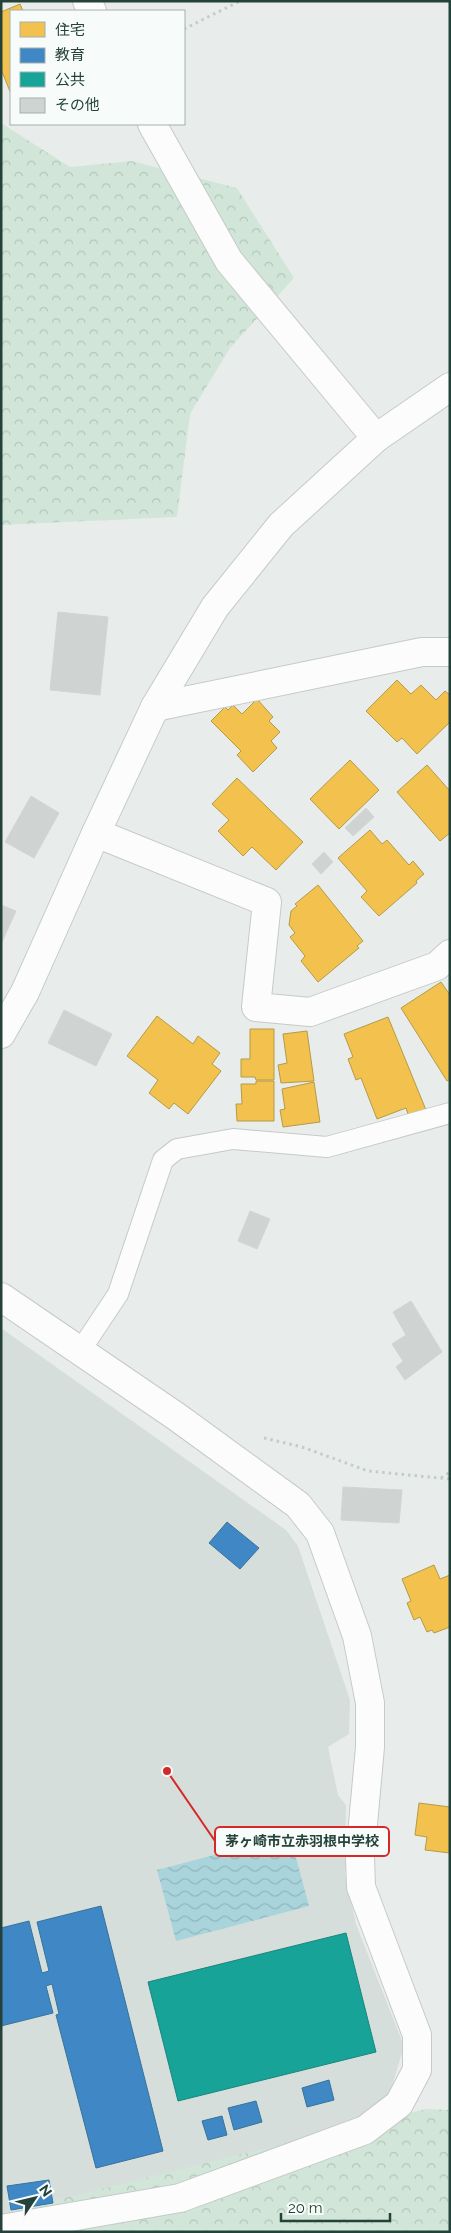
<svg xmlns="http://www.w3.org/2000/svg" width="451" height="2233" font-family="Raleway,'Noto Sans JP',sans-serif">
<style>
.built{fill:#d6dedb}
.forest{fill:url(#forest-crowns)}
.water{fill:url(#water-waves)}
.homes{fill:#f2c14e;stroke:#b49b48}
.schools{fill:#3f88c5;stroke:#37739b}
.public{fill:#17a398;stroke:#1b867c}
.building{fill:#cfd4d2;stroke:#d1d6d4}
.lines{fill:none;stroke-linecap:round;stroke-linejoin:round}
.lane-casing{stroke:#c5cac8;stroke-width:22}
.street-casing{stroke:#c5cac8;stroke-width:30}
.secondary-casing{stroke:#c3cbc8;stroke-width:30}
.path{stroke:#c3ccca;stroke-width:3;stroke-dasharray:2.5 4;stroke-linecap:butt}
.lane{stroke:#fcfcfc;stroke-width:20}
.street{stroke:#fcfcfc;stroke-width:28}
.secondary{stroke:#fcfcfc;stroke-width:28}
.leader{fill:none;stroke:#d62828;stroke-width:2}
.callout-dot{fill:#d62828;stroke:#f7fbf9;stroke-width:2}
.callout{fill:#f7fbf9;stroke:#d62828;stroke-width:2}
.callout-label{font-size:14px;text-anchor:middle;font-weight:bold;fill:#24423a}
</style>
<defs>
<pattern id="forest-crowns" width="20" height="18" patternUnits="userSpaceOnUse" patternTransform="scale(1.25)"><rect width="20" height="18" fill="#d1e6d8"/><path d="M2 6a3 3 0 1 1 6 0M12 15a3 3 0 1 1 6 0" fill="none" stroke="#b3c6ba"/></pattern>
<pattern id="water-waves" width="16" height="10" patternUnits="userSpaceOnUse" patternTransform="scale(1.25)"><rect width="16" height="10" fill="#a9d4db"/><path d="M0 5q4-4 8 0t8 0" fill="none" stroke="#91b7bd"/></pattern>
</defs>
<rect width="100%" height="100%" fill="#e8edeb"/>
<!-- built -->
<path class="built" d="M1,1328L286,1530L298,1546L350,1700L349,1734L328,1747L338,1795L346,1805L345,1874L356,1924L404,2046L390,2093L363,2116L178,2187L1,2217Z"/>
<!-- forest -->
<path class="forest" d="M1,123L70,167L132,161L237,188L294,278L230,348L190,414L177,517L1,525Z
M426,2109L450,2110V2232H20V2209Z"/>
<!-- water -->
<path class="water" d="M290,1835L309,1906L176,1941L157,1870Z"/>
<!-- homes -->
<path class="homes" d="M20,4L23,11H11V94L1,69V12Z
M397,680L411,694L421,685L436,700L445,691L450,695V722L417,754L402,738L397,742L366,711Z
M257,699L273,717L269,721L280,732L271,741L277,748L253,772L237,755L241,751L211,721L225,707L228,710L233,705L242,714Z
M350,760L379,790L339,829L310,799Z
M427,765L450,791V833L440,841L397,792Z
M237,778L303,842L276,870L252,847L243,856L218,831L229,820L212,804Z
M370,830L382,844L387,840L409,865L413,861L424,874L416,881L417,883L379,916L361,897L367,891L338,858Z
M318,885L363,941L357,946L359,948L318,982L301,961L305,956L290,937L295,933L289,925L291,911L297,906L295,904Z
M441,982L450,995V1079L447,1081L401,1008Z
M157,1016L193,1044L198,1036L220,1053L212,1064L221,1071L188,1114L174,1103L169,1109L149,1093L158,1080L127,1056Z
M388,1017L426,1110L408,1114L406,1108L377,1119L361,1078L356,1080L348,1059L353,1057L344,1034Z
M250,1029H274V1080H256L255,1077H241V1059H250Z
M307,1031L314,1081L281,1083L278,1065L287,1063L283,1034Z
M256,1081H274V1121H237L236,1104H242L241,1084H256Z
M314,1082L320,1122L283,1127L280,1110L285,1109L282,1089Z
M434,1565L440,1579L450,1575V1627L434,1633L432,1630L427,1632L420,1617L414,1620L407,1603L411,1601L402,1579Z
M419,1803L450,1807V1853L425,1850L427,1837L415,1835Z"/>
<!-- schools -->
<path class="schools" d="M227,1522L259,1548L240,1569L209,1543Z
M101,1906L163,2151L96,2168L56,2015L59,2014L52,1984L46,1986L53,2013L1,2026V1928L29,1921L42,1973L49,1971L37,1922Z
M329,2080L334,2100L307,2107L302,2088Z
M256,2101L262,2122L234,2130L228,2108Z
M222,2116L227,2135L208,2140L202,2121Z
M49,2180L53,2203L11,2210L7,2186Z"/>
<!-- public -->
<path class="public" d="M346,1933L376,2052L178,2101L148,1982Z"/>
<!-- building -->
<path class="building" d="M58,612L108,617L100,695L50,690Z
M31,796L59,813L34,858L5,842Z
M366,808L374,817L353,836L345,828Z
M324,852L333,862L321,874L312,864Z
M1,905L16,911L1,944Z
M64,1010L112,1034L96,1066L48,1043Z
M250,1211L270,1219L257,1249L238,1241Z
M411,1301L442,1352L405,1380L396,1367L403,1361L392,1344L406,1335L393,1312Z
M343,1487L402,1490L399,1523L341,1520Z"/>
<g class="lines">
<defs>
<path id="lane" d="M80,1351L118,1294L163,1160L177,1149L233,1139L327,1147L450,1113"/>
<path id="street" d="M87,1L92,11
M152,124L229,261L376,438
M155,707L422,652H450
M96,833L267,902L256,1007L310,1012L437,966L450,954
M1,1297L177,1417L298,1505L320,1533L357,1636L370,1703V1747L360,1857L361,1887L417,2035V2070L399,2104L365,2130L180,2198L1,2229"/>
<path id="secondary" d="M1,1034L25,992L96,833L155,707L215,607L281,525L376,438L450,387"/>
</defs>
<!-- lane casing -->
<use href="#lane" class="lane-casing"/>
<!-- street casing -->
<use href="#street" class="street-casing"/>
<!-- secondary casing -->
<use href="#secondary" class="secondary-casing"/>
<!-- path -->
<path class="path" d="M184,29L240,1
M264,1438L302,1447L368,1471L450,1479
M441,1478L450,1472"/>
<!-- lane -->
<use href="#lane" class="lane"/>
<!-- street -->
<use href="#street" class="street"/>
<!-- secondary -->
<use href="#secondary" class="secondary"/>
</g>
<!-- callouts -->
<path class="leader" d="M167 1771L215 1841"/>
<circle class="callout-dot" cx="167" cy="1771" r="5"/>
<rect class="callout" x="215" y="1827" width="174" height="29" rx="5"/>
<g class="callout-label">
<text x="302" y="1846">茅ヶ崎市立赤羽根中学校</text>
</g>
<!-- border -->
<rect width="451" height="2233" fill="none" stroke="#24423a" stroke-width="5"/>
<!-- legend -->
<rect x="10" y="10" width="175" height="115" fill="#f7fbf9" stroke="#a3b1ad"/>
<rect x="20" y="22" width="25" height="15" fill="#f2c14e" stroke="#a3b1ad"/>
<text x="55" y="35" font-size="15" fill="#24423a">住宅</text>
<rect x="20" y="48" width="25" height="15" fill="#3f88c5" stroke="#a3b1ad"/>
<text x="55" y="60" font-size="15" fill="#24423a">教育</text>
<rect x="20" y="72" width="25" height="15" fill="#17a398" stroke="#a3b1ad"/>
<text x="55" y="85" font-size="15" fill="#24423a">公共</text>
<rect x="20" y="98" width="25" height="15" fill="#cfd4d2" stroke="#a3b1ad"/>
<text x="55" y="110" font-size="15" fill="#24423a">その他</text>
<!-- north arrow -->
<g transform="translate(35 2198) rotate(55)" stroke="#f7fbf9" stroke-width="4" paint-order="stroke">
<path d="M0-4L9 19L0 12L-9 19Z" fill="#24423a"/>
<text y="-8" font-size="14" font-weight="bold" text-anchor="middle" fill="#24423a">N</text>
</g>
<!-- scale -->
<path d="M281 2213v8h109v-8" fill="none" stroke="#24423a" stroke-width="2.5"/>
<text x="288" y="2213" font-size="15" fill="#24423a" stroke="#f7fbf9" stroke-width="4" paint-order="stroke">20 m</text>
</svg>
